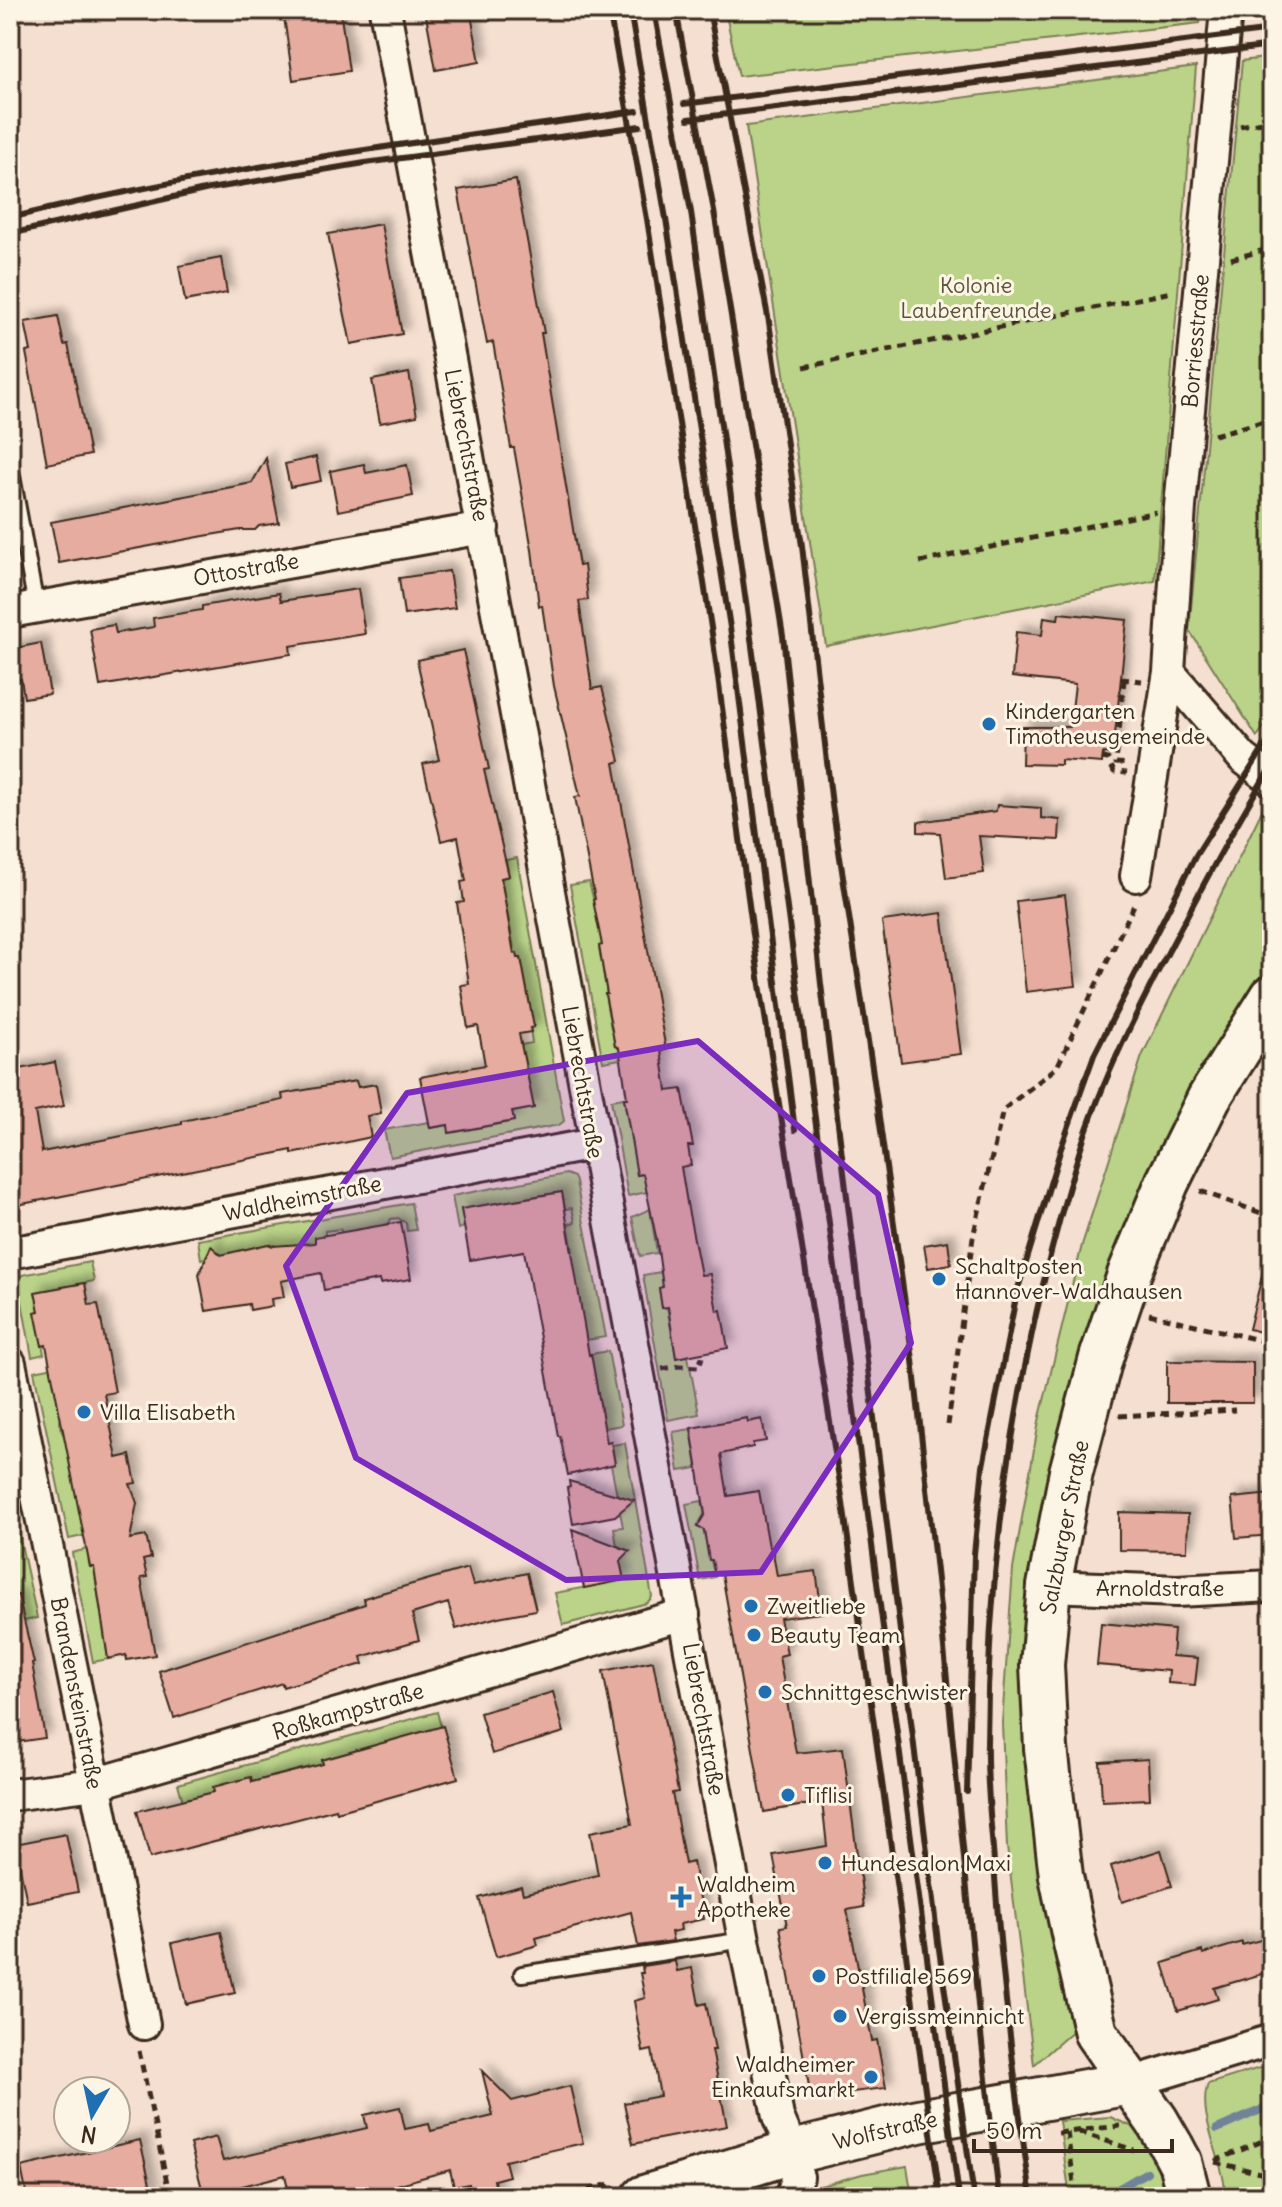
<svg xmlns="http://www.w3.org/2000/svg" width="1282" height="2207" font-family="Delius,sans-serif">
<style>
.green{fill:#bad389;stroke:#7a7e54;stroke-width:2}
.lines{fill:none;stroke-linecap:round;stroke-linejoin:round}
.stream{stroke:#6f8399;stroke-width:8}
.building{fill:#e5ac9f;stroke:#3b2a1e;stroke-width:2;filter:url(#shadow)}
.lane-casing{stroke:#3b2a1e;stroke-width:20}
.street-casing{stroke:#3b2a1e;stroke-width:36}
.secondary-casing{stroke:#3b2a1e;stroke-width:48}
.path{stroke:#3b2a1e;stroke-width:5;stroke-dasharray:8 6;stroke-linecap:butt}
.lane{stroke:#fcf5e5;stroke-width:14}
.street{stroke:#fcf5e5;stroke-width:30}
.secondary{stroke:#fcf5e5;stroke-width:42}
.rail{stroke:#3b2a1e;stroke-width:6}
.secondary-bridge-casing{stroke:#3b2a1e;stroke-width:48;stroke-linecap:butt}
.secondary-bridge{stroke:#fcf5e5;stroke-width:42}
.marked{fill:#7b2cbf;fill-opacity:0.2;stroke:#7b2cbf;stroke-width:6;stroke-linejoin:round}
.poi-dot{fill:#1f6fb2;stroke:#fcf5e5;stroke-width:3}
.labels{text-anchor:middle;stroke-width:6;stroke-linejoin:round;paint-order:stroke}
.park-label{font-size:22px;fill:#5b5439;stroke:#fcf5e5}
.street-label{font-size:22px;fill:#3b2a1e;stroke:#fcf5e5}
.poi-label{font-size:22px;fill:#3b2a1e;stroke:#fcf5e5;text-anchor:start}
</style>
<defs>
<filter id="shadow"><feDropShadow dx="7" dy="-7" stdDeviation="4" flood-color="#0004"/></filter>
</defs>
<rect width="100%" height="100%" fill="#f5dfd0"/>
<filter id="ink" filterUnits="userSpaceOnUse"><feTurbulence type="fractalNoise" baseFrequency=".0125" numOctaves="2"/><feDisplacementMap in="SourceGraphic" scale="16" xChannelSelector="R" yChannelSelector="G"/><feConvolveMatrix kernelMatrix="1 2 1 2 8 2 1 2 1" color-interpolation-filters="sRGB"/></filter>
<g filter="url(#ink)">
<!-- green -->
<path class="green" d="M725,10H1201L1200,23L739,76Z
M1272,57V715L1257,737L1189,630L1242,61Z
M1196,67L1155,581L826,646L746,126Z
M1272,790V997L1167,1183L1049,1586L1075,2029L1034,2065L1007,1847L1002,1723L1013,1569L1039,1421L1082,1245L1142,1056Z
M517,858L564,1121L559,1125L390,1157L384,1130L429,1122L431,1128L448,1125L450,1133L514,1121L512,1112L534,1108L521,1045L532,1043L530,1028L534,1027L521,958H518L515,954L501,878L509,876L506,860Z
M589,882L605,945L599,946L607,994L605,995L611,1028L616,1033L613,1037L615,1046L619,1048L621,1059L603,1062L570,885Z
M624,1098L628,1122L635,1121L637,1175L644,1174L647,1192L628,1196L611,1100Z
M566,1174L574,1177L576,1182L606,1337L573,1342L570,1252L573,1251L568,1224L575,1222L572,1208L565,1209L562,1192L461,1209L464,1227L458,1229L452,1196Z
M411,1203L416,1230L407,1231L406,1223L398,1218L391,1219L388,1225L342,1233L340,1229L325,1231V1236L315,1238L318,1254L268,1244L221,1255L217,1251L208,1253L205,1258L201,1259L198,1240Z
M650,1209L657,1253L640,1256L632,1217Z
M90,1262L94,1281L36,1292L39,1311L36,1312L44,1354L32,1357L18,1280L22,1275Z
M661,1272L664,1287L659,1288L662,1307H667L676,1357L688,1356L699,1414L668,1420L643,1275Z
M608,1351L622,1425L604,1428L591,1354Z
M69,1364L60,1423L62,1432L114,1529L69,1539L34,1371Z
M691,1429L697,1468L679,1471L673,1432Z
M625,1443L652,1597L647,1603L563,1625L555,1593L624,1580L620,1561L623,1557L621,1548L617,1546L614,1528L623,1527L620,1512L625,1507L623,1497L617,1495L611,1465L615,1464L612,1445Z
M10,1493L37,1618L20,1622L10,1573Z
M702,1501L705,1517L701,1521L715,1577L700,1580L686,1504Z
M87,1549L90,1567H94L108,1659L93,1662L72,1553Z
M437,1712L441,1727L322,1760L327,1778L306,1785L301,1769L252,1782L251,1778L214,1792L183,1801L178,1784Z
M1272,2064V2197H1226C1225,2161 1196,2115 1208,2084Z
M1110,2117L1140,2130L1176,2197H1070L1059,2121Z
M907,2166L912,2197H783L862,2174Z"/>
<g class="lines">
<!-- stream -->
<path class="stream" d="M1217,2129L1272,2105
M1104,2197L1147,2172"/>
</g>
<!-- building -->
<path class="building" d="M283,10H340L349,71L293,80Z
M425,10H470L480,62L436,70Z
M516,180L544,333H541L579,566L584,565L588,600L579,601L592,689L602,687L620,761L614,763L666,1050L661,1051L667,1091L682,1089L693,1146H688L691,1165L681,1167L688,1209L701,1275L710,1274L717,1311L721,1310L728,1348L676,1358L668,1307L662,1308L659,1288L663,1287L657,1242L643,1174L637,1175L624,1098H627L619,1048L615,1046L605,994H607L599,946L602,945L593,900L595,899L575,797L580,796L554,686L542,605L539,606L532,550L514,448H511L493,342L487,344L458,190Z
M381,224L402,334L351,344L328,234Z
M221,258L227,293L185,301L179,266Z
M58,316L64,345L68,344L90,455L47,464L26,352L31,351L25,322Z
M409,373L417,416L380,423L372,380Z
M316,457L321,481L290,487L285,464Z
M266,458L279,523L259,526L255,530H240L204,536L59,563L51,522L252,483Z
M364,464L366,473L407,465L413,496L338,511L330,471Z
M449,571L455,608L404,615L399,578Z
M358,589L365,634L290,646L291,654L100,686L90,629L114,625L116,633L154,627L153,618L202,610V606L279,593L281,601Z
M1059,613L1127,620L1113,754L1103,753L1102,763L1061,760V765L1022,764L1023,727H1070L1075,684L1012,677L1016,632L1042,635L1044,617L1058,619Z
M41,643L50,694L24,698L21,679L10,681V649Z
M463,650L489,769L484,770L509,876L501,878L514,954L517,953L518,958H521L534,1027L530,1028L531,1032L519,1034L534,1108L512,1112L514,1121L449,1133L448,1125L430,1128L420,1077L485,1065L478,1026L468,1028L461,985L469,984L457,903L464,902L461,882L466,881L458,837L441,841L423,764L439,760L417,660Z
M997,805L1041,808V818L1060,820L1059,840L979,836L984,873L946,878L940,833L918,832V822L996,811Z
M1065,895L1076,986L1026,992L1016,901Z
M942,913L961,1054L901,1062L882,921Z
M55,1062L64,1106L35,1112L42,1152L182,1124V1121L283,1100L282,1094L356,1081L358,1087L376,1084L381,1113L367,1116L371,1137L292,1154V1150L17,1205L10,1163V1071Z
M562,1192L589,1355L591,1354L607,1443L611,1442L615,1464L568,1475L560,1436H558L524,1251L470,1260L461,1209Z
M401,1222L411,1279L380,1284L379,1280L324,1290L321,1273L281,1281L284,1297L271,1299L272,1306L250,1310L249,1304L206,1311L199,1274L211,1246L221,1255L268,1244L273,1246L315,1243V1237Z
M948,1241L951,1264L928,1268L924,1245Z
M1264,1268L1272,1269V1335L1249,1329Z
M85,1283L89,1305L98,1304L115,1392L104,1394L117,1458L130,1455L136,1483L130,1484L137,1503L130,1539L146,1536L151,1558L143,1560L147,1577L141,1578L155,1655L127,1660L126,1655L108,1659L94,1567H90L46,1345L42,1346L35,1312L39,1311L35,1292Z
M1167,1361L1253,1362V1403H1167Z
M747,1418L748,1422L762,1419L766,1441L753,1443V1447L721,1454L728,1496L759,1491L769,1547H772L777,1576L816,1571L822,1613L780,1618L787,1654L779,1656L796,1753L843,1748L864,1907L847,1910L872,2041L877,2040L886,2088L811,2097L780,1927L787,1926L773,1855L827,1846L822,1802L764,1812L722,1574L715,1575L712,1560H709L704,1530L697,1527L705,1514L691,1428Z
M569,1481L634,1500L615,1516L573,1524L567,1488L570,1487Z
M1272,1494V1535L1236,1538L1232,1498Z
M1119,1512L1188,1514L1187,1551L1119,1550Z
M572,1529L630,1551L620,1561L624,1580L584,1588Z
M468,1568L473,1585L527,1573L536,1610L498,1617L456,1629L448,1603L412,1614L419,1640L361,1657L363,1664L283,1687L282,1683L174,1718L159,1671L365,1604L364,1598Z
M18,1595L34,1663H32L45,1738L10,1743V1596Z
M1101,1623L1174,1630L1172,1656L1198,1658L1195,1685L1168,1683L1169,1671L1097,1665Z
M653,1661L678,1792L672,1793L685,1864L693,1862L704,1919L680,1924L681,1930L671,1932L673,1941L638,1946L631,1912L536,1938L538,1945L496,1957L479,1898L521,1886L523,1894L598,1875L590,1832L632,1824L603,1671Z
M553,1692L564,1732L492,1754L480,1713Z
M443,1726L458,1778L337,1812L336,1809L150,1858L137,1811L214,1792L213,1787L251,1777L252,1782L323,1764L322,1760Z
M1148,1759L1150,1799L1102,1801L1100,1762Z
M66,1834L78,1892L27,1902L15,1844Z
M1161,1850L1172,1886L1122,1902L1111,1866Z
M221,1932L235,1993L186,2004L172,1943Z
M1272,1937V1971L1214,1988L1218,1999L1178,2011L1163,1963L1202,1951L1203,1954L1242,1942V1945Z
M675,1961L677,1971L692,1968L699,2005L706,2003L715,2050H712L727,2126L633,2144L624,2103L660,2096L652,2050L643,2052L634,2001L645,1998L640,1973H643L642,1966Z
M482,2071L512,2101L570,2086L583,2143L505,2161L509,2176L494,2180L497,2197H472L469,2184L454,2187L450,2170L396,2185L399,2197H372L369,2186L318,2197H290L285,2175L204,2196L190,2144L216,2137L223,2161L367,2128L364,2115L400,2107L405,2129L429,2124L431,2131L493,2116Z
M140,2140L153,2197H27L21,2167Z"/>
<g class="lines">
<defs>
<path id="lane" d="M10,465L36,606
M522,1974L744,1940"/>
<path id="street" d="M385,10L744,1940L778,2117L793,2152
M10,612L483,528
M1169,672L1243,758L1272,780
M1136,876L1169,672L1180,507L1226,10
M10,1253L594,1144
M10,1363L144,2024
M1049,1586L1177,1591L1272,1586
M10,1795L95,1784L684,1614
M1130,2083L1272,2040
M791,2197L798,2177"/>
<path id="secondary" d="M1172,2147L1157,2121L1096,2033L1075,1943L1061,1876L1046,1748L1042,1665L1049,1586L1071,1472L1101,1358L1130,1272L1167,1183L1209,1098L1272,997
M1180,2162L1189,2197
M644,2197L793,2152L918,2121L1130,2083"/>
</defs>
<!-- lane casing -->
<use href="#lane" class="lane-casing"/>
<!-- street casing -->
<use href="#street" class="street-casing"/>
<!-- secondary casing -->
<use href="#secondary" class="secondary-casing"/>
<!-- path -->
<path class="path" d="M1240,126L1272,120
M1231,259L1272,248
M804,367L1172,292
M1214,435L1272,419
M920,562L1156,512
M1121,679L1142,681
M1124,679L1116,763L1129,764
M1102,758L1108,759L1114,772L1127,773
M1200,1191L1272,1217
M1149,1314L1272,1343
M662,1369L679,1366L699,1367L702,1357
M1119,1416L1235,1410
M948,1425L973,1237L1003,1110L1057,1067L1135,903
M139,2051L170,2197
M1067,2132L1076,2197
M1079,2132L1134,2150
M1058,2133L1120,2126
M1215,2161L1272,2137
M1215,2162L1272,2176
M561,2197L614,2183"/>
<!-- lane -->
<use href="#lane" class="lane"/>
<!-- street -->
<use href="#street" class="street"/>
<!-- secondary -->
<use href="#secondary" class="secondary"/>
<!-- rail -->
<path class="rail" d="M609,10L647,219L712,634L760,985L843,1503L940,2197
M630,10L666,219L731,634L795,1130
M654,10L691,212L750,631L959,2197
M676,10L714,211L783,636L821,984L938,1942L974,2197
M709,10L769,322L802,546L832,805L872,1067L913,1360L941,1617L980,2026
M684,104L1272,30
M688,119L1272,46
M10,218C216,167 427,141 637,111
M10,234L209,189L365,163L640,126
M967,1792L974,1554L983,1466L1017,1292L1061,1148L1094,1055L1196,855L1272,735
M979,2016L999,2197
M1031,2197C1015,2086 1001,1974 994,1862C991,1823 986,1782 987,1743C988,1543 1020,1344 1079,1153C1103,1077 1140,1005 1177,935C1207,877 1238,820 1272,765"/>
<defs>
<path id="secondary-bridge" d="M1172,2147L1180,2162"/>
</defs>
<!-- secondary-bridge casing -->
<use href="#secondary-bridge" class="secondary-bridge-casing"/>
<!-- secondary-bridge -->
<use href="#secondary-bridge" class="secondary-bridge"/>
</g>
</g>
<!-- marked area -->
<path class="marked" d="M698,1041L878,1194L911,1343L761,1572L566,1580L356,1458L286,1266L407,1093Z"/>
<!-- markers -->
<g class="poi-dot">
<circle cx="989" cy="724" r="8"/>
<circle cx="939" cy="1279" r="8"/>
<circle cx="84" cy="1412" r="8"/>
<circle cx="751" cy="1606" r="8"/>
<circle cx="754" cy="1635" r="8"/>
<circle cx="765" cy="1692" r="8"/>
<circle cx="788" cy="1795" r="8"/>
<circle cx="825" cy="1863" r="8"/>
<path d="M677 1885h8v8h8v8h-8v8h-8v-8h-8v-8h8z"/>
<circle cx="819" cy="1976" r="8"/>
<circle cx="840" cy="2016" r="8"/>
<circle cx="871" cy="2077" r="8"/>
</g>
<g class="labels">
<!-- park labels -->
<g class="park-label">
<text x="976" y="293">Kolonie<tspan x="976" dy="25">Laubenfreunde</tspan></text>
</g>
<!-- street labels -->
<g class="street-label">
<text transform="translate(1195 341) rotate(-85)" y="8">Borriesstraße</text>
<text transform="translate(467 445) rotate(79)" y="8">Liebrechtstraße</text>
<text transform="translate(246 569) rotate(-10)" y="8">Ottostraße</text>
<text transform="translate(583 1082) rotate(80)" y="8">Liebrechtstraße</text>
<text transform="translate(302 1198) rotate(-11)" y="8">Waldheimstraße</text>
<text transform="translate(1064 1527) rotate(-79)" y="8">Salzburger Straße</text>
<text x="1160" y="1596">Arnoldstraße</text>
<text transform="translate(77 1693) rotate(79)" y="8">Brandensteinstraße</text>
<text transform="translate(348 1711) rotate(-16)" y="8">Roßkampstraße</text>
<text transform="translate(704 1719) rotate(80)" y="8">Liebrechtstraße</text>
<text transform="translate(885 2130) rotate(-13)" y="8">Wolfstraße</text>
</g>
<!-- poi labels -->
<g class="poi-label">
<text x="1005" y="719">Kindergarten<tspan x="1005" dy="25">Timotheusgemeinde</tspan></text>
<text x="955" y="1274">Schaltposten<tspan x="955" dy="25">Hannover-Waldhausen</tspan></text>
<text x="100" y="1420">Villa Elisabeth</text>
<text x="767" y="1614">Zweitliebe</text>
<text x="770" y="1643">Beauty Team</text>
<text x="781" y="1700">Schnittgeschwister</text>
<text x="804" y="1803">Tiflisi</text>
<text x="841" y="1871">Hundesalon Maxi</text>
<text x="697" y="1892">Waldheim<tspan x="697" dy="25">Apotheke</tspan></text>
<text x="835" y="1984">Postfiliale 569</text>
<text x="856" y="2024">Vergissmeinnicht</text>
<text x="855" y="2072" text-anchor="end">Waldheimer<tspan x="855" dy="25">Einkaufsmarkt</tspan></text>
</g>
</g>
<!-- margin -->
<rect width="1282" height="2207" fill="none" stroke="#fcf5e5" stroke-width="40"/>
<rect x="20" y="20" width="1242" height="2167" fill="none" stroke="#3b2a1e" stroke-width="3" filter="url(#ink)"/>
<!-- north arrow -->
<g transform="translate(92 2115) rotate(189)"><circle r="38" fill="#fcf5e5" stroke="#afa495" stroke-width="2"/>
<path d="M0-6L14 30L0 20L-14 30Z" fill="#1f6fb2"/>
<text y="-12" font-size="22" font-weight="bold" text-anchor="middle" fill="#3b2a1e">N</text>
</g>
<!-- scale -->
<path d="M974 2139v12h198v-12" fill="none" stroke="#3b2a1e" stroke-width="4"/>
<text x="986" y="2139" font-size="24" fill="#3b2a1e" stroke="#fcf5e5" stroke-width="6" paint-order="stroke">50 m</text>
</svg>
